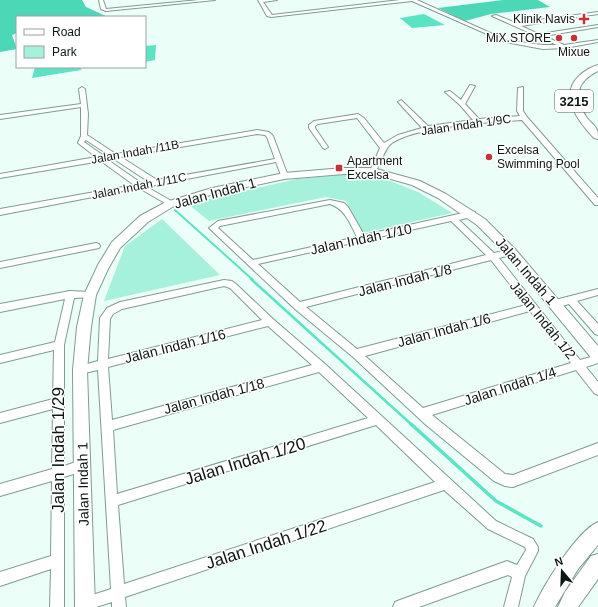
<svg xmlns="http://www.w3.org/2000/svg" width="598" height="607" font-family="Helvetica,sans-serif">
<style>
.green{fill:#a5f1db}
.forest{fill:#4cd7b6}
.water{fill:#5be4c3}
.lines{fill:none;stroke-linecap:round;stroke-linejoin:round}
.stream-far2{stroke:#5be4c3;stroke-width:2}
.stream-far1{stroke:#5be4c3;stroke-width:2.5}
.stream{stroke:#5be4c3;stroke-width:3.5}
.street-casing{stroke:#7e9c93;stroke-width:2}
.secondary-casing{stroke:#7e9c93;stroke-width:2}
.primary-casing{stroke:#7e9c93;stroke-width:2}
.street{fill:#fff;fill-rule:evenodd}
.secondary{fill:#fff;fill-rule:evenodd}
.primary{fill:#fff;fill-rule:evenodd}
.poi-dot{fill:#c33338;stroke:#fff;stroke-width:1.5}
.labels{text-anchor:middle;stroke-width:3;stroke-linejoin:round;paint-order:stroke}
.far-poi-label{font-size:12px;fill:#0b1714;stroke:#fff;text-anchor:end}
.far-street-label{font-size:12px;fill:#0b1714;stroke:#fff}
.shield{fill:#fff;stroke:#545d5a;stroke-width:1}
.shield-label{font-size:13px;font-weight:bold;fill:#0b1714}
.street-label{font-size:14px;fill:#0b1714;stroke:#fff}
.near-street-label{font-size:17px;fill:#0b1714;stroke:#fff}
</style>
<rect width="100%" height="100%" fill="#ebfef8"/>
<!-- green -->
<path class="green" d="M350,174L380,177L418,192L452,213L363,233L346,201L326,197L209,221L188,204L297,179Z
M162,219L220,275L104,301L125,246Z"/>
<!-- forest -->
<path class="forest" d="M0,0H82L86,7L108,17H17V33L12,35L17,49L0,52Z
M503,0H538L550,7L491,14L465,21L438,8Z"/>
<!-- water -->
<path class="water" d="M424,14L445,25L412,28L400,18Z
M156,45L155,60L145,62V46Z
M35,67H81V70L32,78Z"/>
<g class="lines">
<!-- stream-far2 -->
<path class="stream-far2" d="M175,210L253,280"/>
<!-- stream-far1 -->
<path class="stream-far1" d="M251,279L412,425"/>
<!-- stream -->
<path class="stream" d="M411,424L496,501L541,526"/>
<defs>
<path id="street" d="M99,0H103L106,9L199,0H215L106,11L101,9Z
M258,0H277L263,2L272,15L400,0H417L506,40L543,45H557L492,16L496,15L516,23L598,12V14L521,26L539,34L598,25V27L544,36L564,45L598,40V42L565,48L543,49L505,42L412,1L271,17L267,16Z
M470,85L475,86L465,104L479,119L520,116L517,111L518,88L523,87V111L527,117L598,198V205H595L522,120C490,122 458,124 427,131C415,133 403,136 392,143C383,149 380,170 373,173L370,171L380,148L357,118L318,124L315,126V128L328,147L325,149L323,148L309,128V125L314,121L358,114L364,118L384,143L398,135L422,128L399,103L398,102L401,100L428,126L473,120L460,105L445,92L450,91L461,100Z
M82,87L85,89L88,114L87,135L116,154L257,130L269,132L273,136L288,176L284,178H282L276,162L155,185L152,187H147L173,202V206H170L139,188L0,215V209L134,185L101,161L0,178V174L96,157L78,143L81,136V107L0,119V115L81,104L79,89ZM257,134L265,135L267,137L275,159L157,180L121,157ZM86,140L109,155L104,156L84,142ZM114,159L149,182L141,183L108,160Z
M330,200L344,203L348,207L364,235L472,211L475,212V216L459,220L494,253L511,249L514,250L515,252L514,254L499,258L580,360L598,355V363L586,367L598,382V395L594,393L576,370L432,415L505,474L513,475L598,443V455L513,487L505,486L494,481L425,424L353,357L295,309L209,228L218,221ZM330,204C345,209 350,223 357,237L253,260L218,228L220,226ZM451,221L486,255L300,302L258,264ZM491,260L526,305L357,349L306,307ZM530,311L571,363L423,408L365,356Z
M96,243L99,244L100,246L99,248L0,268V262Z
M224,280L232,281L236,284L273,319L325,364L496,521L533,539L538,547V551L525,576L518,607H504L512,577L508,575L419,607H393L395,602L400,600L507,561L517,565L526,550L525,547L488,529L444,490L125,597L126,607H112V602L96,607H79L78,604L80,599L111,589L98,370L80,374L76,373L75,370L76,367L98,361L100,318L107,308L120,302ZM224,286L230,288L262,320L108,359L110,319L113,314L122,309ZM268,326L312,365L112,420L108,367ZM319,372L368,418L117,494L113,430ZM376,425L435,482L124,584L118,505Z
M598,289V295L577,301L598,324V335L595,334L569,304L555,308L552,307L550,304L552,301L555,300Z
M70,291L90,292L93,293L94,295L93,297L74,298L64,345V466L82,460L86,462L88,466L86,470L64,477V607H50L51,569L0,586V572L51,556L52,481L0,496V484L52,469L53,409L0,423V413L53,399L54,350L0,363V355L55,342L65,299L0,312V304Z"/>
<path id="secondary" d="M344,168H373L420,181L446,194L485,219L515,249L598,346V362L593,360L507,255L477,225L438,198L412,185L373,174H344L284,179L214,194L174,206L148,222L120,248L108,269L96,295L91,327L87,370L95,607H75L73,370L77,327L84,295L98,265L112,242L140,216L166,202L212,188L284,173Z
M598,522V545L578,569L555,607H534C543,586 577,531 598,522Z
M598,554V579L578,607H558L565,592L591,556Z"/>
<path id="primary" d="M598,65V71C576,82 573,97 587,118C590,122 595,125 597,130C598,132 598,136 598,139L594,138C579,122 558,96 579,76C584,71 591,67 598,65Z"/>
</defs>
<!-- street casing -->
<use href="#street" class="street-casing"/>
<!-- secondary casing -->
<use href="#secondary" class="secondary-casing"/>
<!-- primary casing -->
<use href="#primary" class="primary-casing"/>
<!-- street -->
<use href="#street" class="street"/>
<!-- secondary -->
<use href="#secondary" class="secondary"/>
<!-- primary -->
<use href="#primary" class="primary"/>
</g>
<!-- markers -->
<g class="poi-dot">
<path d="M582 13h4v4h4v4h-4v4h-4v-4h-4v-4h4z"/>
<circle cx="559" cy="38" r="4"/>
<circle cx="574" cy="38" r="4"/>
<circle cx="489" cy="157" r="4"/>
<rect x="335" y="164" width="8" height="8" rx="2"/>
</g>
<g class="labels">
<!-- far-poi labels -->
<g class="far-poi-label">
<text x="575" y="23">Klinik Navis</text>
<text x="551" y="42">MiX.STORE</text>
<text x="574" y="56" text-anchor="middle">Mixue</text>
<text x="497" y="154" text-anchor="start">Excelsa<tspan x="497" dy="14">Swimming Pool</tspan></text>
<text x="347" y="165" text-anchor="start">Apartment<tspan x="347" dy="14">Excelsa</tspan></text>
</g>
<!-- far-street labels -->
<g class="far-street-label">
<text transform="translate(466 125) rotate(-8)" y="4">Jalan Indah 1/9C</text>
<text transform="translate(135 152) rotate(-10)" y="4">Jalan Indah /11B</text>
<text transform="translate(139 186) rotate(-11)" y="4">Jalan Indah 1/11C</text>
</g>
<!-- shield labels -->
<rect class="shield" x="555" y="90" width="38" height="22" rx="3"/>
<g class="shield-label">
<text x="574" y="106">3215</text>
</g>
<!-- street labels -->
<g class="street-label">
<text transform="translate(215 193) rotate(-15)" y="5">Jalan Indah 1</text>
<text transform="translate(361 239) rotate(-12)" y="5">Jalan Indah 1/10</text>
<text transform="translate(526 271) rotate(49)" y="5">Jalan Indah 1</text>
<text transform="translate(405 280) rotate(-14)" y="5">Jalan Indah 1/8</text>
<text transform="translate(543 320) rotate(51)" y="5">Jalan Indah 1/2</text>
<text transform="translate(444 330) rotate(-15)" y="5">Jalan Indah 1/6</text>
<text transform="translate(175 346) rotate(-14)" y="5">Jalan Indah 1/16</text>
<text transform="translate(510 386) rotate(-18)" y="5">Jalan Indah 1/4</text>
<text transform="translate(214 396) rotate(-15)" y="5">Jalan Indah 1/18</text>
<text transform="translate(83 484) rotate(-91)" y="5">Jalan Indah 1</text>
</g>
<!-- near-street labels -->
<g class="near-street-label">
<text transform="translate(58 450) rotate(-90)" y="6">Jalan Indah 1/29</text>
<text transform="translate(245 461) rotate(-17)" y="6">Jalan Indah 1/20</text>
<text transform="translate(266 544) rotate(-18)" y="6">Jalan Indah 1/22</text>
</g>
</g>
<!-- legend -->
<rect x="16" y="16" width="130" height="52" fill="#ffffff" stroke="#9da2a1"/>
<rect x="24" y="29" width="20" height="6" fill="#ffffff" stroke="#9da2a1"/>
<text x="52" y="36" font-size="12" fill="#0b1714">Road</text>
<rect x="24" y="46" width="20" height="12" fill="#a5f1db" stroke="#9da2a1"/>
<text x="52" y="56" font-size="12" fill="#0b1714">Park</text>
<!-- north arrow -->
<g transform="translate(562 571) rotate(341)" stroke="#ffffff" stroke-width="3" paint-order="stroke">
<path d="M0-3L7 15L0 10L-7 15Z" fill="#0b1714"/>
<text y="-6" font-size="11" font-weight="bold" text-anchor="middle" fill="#0b1714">N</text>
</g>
</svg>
